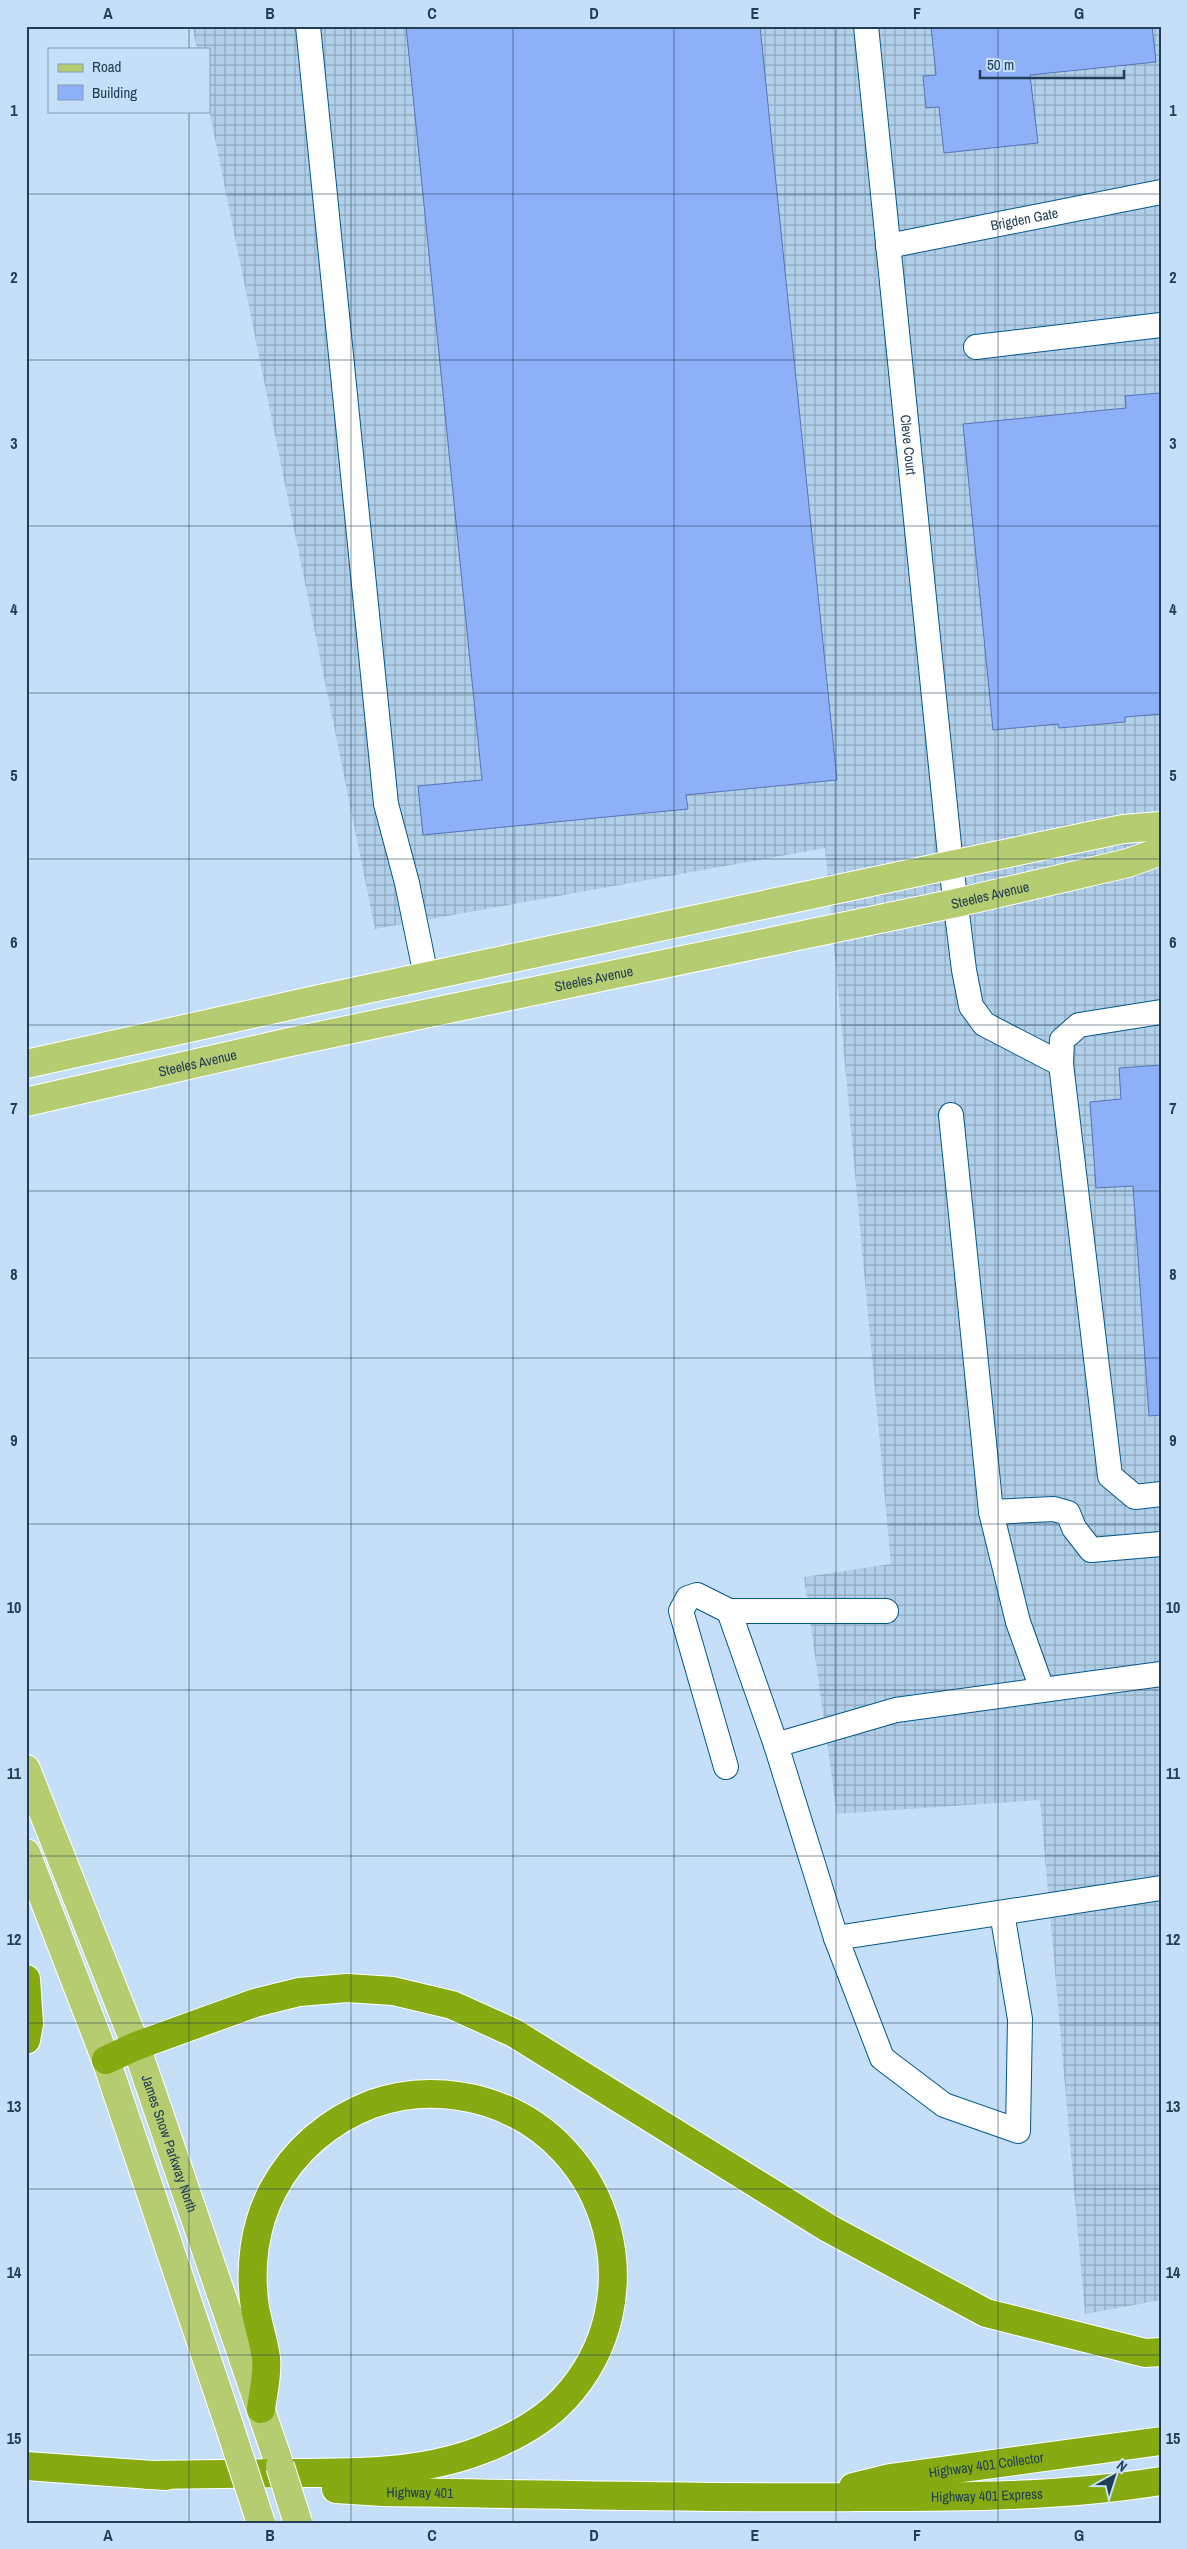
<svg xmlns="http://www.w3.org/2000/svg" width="1187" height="2549" font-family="'Archivo Narrow',sans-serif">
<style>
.industrial{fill:url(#industrial-grid)}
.building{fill:#8eb0f8;stroke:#5574b7}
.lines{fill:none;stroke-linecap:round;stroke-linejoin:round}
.minor-casing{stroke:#00588b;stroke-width:26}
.major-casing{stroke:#fff;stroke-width:30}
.highway-casing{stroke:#fff;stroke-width:30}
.minor{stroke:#fff;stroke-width:24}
.major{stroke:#b6cc71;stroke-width:28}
.highway{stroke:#85aa12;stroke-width:28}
.major-bridge-casing{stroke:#fff;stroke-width:30;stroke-linecap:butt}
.major-bridge{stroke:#b6cc71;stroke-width:28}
.grid{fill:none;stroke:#203e56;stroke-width:1;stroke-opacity:0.55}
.labels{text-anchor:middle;stroke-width:4;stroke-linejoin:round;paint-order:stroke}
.street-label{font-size:14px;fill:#203e56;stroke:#c4dff7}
.neatline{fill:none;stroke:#203e56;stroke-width:2}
.grid-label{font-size:16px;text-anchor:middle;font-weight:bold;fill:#203e56}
</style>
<defs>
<pattern id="industrial-grid" width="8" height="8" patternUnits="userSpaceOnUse" patternTransform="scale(1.25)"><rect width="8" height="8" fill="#b1cfe9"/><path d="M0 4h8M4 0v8" fill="none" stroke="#90a9c0"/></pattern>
</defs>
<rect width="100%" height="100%" fill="#c4dff7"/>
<!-- industrial -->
<path class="industrial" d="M192,26H1161V2300L1085,2314L1040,1800L837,1814L804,1577L891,1564L825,848L375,929L209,109V49H197Z"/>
<!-- building -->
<path class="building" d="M406,26H760L837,780L686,795L688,809L423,835L418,786L482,780Z
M931,26H1152L1156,62L1030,75L1038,143L944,153L939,107L926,108L923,76L936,75Z
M1160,393L1161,714L1125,717V722L1059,728L1058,724L993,730L963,424L1126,408L1125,396Z
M1161,1065V1415L1149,1416L1133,1186L1096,1188L1090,1102L1121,1099L1119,1068Z"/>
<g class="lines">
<defs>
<g id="minor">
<path d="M308,26L386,804L407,883L426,976"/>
<path id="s1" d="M866,26L951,865L964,970L971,1006L984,1024L1061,1064"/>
<path id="s2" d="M888,246L1161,192"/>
<path d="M976,347L1161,325"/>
<path d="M1161,1012L1079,1025L1062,1040L1061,1064L1110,1476L1135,1497L1161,1494"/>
<path d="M951,1115L991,1512L1018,1622L1042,1689"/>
<path d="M991,1512L1054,1509L1068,1513L1074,1528L1091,1550L1161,1544"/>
<path d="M886,1611H729L776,1745L896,1710L1161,1674"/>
<path d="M776,1745L836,1938L882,2058L944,2105L1018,2131L1020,2019L1002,1913"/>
<path d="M726,1767L681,1611L688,1598L697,1595L729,1611"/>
<path d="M836,1938L1161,1888"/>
</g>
<g id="major">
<path d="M26,1064L320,999L951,865L1123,829L1161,826"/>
<path id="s3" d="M26,1102L290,1042L956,903L1128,863L1161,851"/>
<path id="s4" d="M26,1769L136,2046L280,2466"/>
<path d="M26,1853L106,2060L228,2422"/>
</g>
<g id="highway">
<path d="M26,1979L29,2024L26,2040"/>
<path d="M106,2060L136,2046L255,2003L299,1992L347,1988L393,1991L452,2005L514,2033L828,2228L986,2313L1145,2353L1161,2352"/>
<path d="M26,2466L166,2476"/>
<path d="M148,2475C197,2474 246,2474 295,2473C356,2473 421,2473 479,2451C511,2439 542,2423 565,2398C655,2300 612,2141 486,2102C449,2091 409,2091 372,2104C330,2120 294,2150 273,2190C254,2226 249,2268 255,2308C258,2325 264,2342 266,2358C268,2374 263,2393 261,2409"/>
<path id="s5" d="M853,2487L890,2478L1161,2441"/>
<path id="s6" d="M336,2489L383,2492C542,2494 701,2499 860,2497C960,2497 1062,2497 1161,2481"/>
</g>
</defs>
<!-- minor casing -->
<use href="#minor" class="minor-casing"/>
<!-- major casing -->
<use href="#major" class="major-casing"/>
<!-- highway casing -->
<use href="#highway" class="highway-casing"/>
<!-- minor -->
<use href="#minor" class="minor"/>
<!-- major -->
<use href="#major" class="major"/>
<!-- highway -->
<use href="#highway" class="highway"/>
<defs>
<path id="major-bridge" d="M228,2422L261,2523
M280,2466L298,2523"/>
</defs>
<!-- major-bridge casing -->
<use href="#major-bridge" class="major-bridge-casing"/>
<!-- major-bridge -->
<use href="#major-bridge" class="major-bridge"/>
</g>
<!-- grid -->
<path class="grid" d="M189,26V49M351,26V2523M513,26V2523M674,26V2523M836,26V2523M998,26V2523M189,111V2523M26,194H1161M26,360H1161M26,526H1161M26,693H1161M26,859H1161M26,1025H1161M26,1191H1161M26,1358H1161M26,1524H1161M26,1690H1161M26,1856H1161M26,2023H1161M26,2189H1161M26,2355H1161"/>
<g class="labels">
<!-- street labels -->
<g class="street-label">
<text dy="5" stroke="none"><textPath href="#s2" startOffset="139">Brigden Gate</textPath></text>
<text dy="5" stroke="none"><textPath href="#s1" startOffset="421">Cleve Court</textPath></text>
<text dy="5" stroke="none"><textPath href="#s3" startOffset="986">Steeles Avenue</textPath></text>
<text dy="5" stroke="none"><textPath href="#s3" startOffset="581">Steeles Avenue</textPath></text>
<text dy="5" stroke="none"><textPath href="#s3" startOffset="176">Steeles Avenue</textPath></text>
<text dy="5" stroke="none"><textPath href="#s4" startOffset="401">James Snow Parkway North</textPath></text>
<text dy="5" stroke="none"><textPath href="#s5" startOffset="135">Highway 401 Collector</textPath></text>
<text dy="5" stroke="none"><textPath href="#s6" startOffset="84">Highway 401</textPath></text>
<text dy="5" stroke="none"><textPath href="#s6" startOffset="651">Highway 401 Express</textPath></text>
</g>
</g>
<!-- border -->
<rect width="1187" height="2549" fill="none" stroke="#c4dff7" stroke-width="55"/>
<!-- legend -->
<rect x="48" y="48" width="162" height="65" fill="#c4dff7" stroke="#829fb7"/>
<rect x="58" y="64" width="25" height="8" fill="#b6cc71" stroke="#829fb7"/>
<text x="92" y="72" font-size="15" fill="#203e56">Road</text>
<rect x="58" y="85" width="25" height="15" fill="#8eb0f8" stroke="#829fb7"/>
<text x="92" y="98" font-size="15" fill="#203e56">Building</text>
<!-- north arrow -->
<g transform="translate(1114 2476) rotate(39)" stroke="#c4dff7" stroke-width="4" paint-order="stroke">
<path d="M0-4L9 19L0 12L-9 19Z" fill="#203e56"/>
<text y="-8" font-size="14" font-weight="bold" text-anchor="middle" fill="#203e56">N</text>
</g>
<!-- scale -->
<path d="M980 70v8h144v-8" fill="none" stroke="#203e56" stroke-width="2.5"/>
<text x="987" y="70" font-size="15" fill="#203e56" stroke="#c4dff7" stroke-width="4" paint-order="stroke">50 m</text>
<rect x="28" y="28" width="1132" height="2494" class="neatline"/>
<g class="grid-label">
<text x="108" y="19">A</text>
<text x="270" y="19">B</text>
<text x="432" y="19">C</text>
<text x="594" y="19">D</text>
<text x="755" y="19">E</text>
<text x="917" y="19">F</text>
<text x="1079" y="19">G</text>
<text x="14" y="116">1</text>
<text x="1173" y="116">1</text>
<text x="14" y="283">2</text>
<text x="1173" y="283">2</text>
<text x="14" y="449">3</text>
<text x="1173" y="449">3</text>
<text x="14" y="615">4</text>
<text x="1173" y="615">4</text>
<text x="14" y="781">5</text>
<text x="1173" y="781">5</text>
<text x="14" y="948">6</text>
<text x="1173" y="948">6</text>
<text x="14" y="1114">7</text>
<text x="1173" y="1114">7</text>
<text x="14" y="1280">8</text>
<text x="1173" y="1280">8</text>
<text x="14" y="1446">9</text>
<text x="1173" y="1446">9</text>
<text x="14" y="1613">10</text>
<text x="1173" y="1613">10</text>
<text x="14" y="1779">11</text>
<text x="1173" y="1779">11</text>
<text x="14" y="1945">12</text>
<text x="1173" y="1945">12</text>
<text x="14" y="2112">13</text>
<text x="1173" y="2112">13</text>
<text x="14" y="2278">14</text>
<text x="1173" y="2278">14</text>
<text x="14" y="2444">15</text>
<text x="1173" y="2444">15</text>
<text x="108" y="2541">A</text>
<text x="270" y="2541">B</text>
<text x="432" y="2541">C</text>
<text x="594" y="2541">D</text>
<text x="755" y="2541">E</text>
<text x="917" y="2541">F</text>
<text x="1079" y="2541">G</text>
</g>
</svg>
